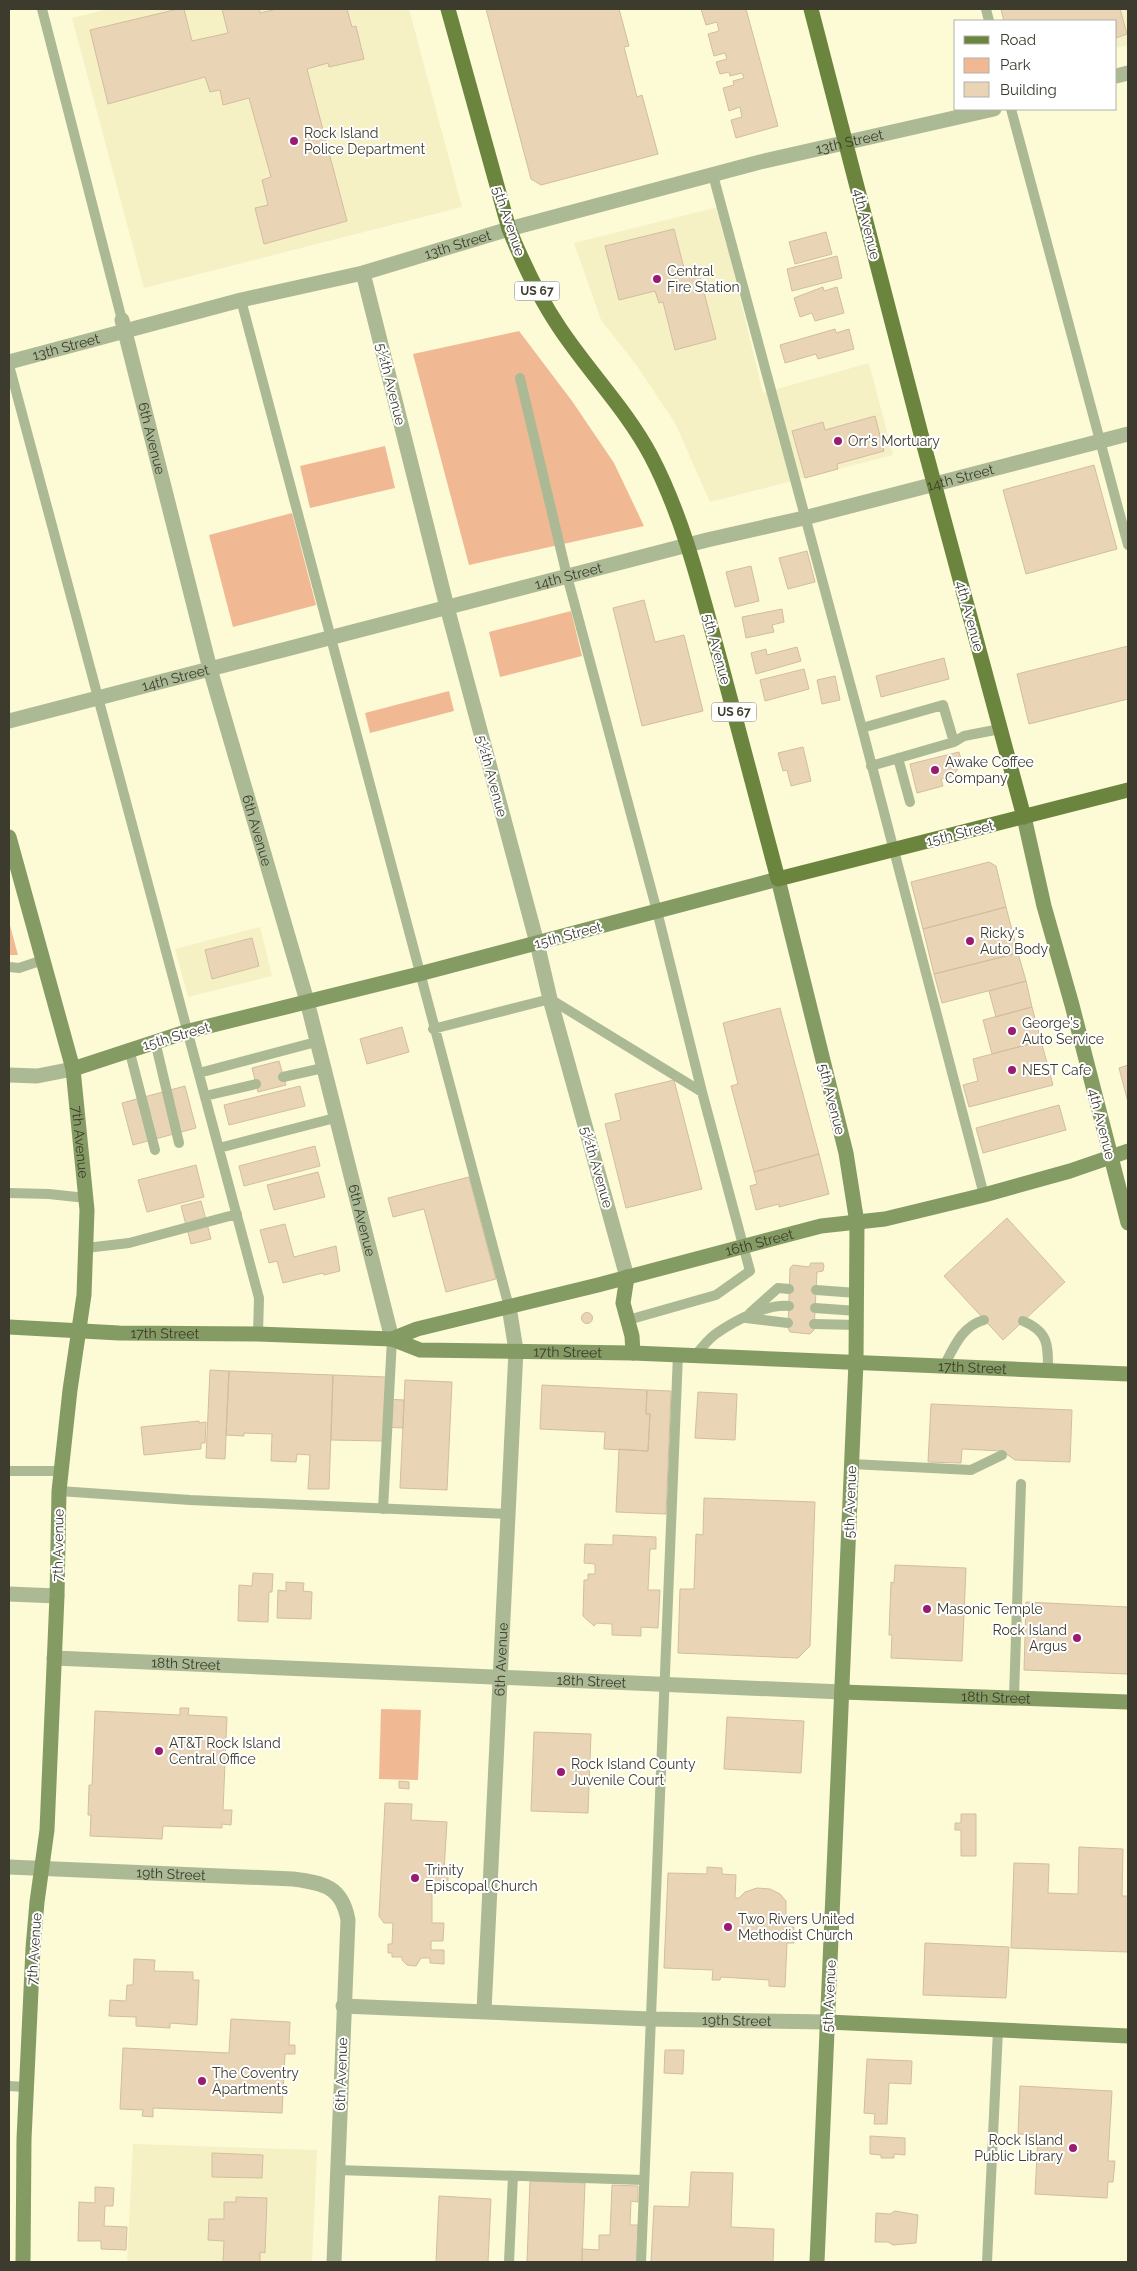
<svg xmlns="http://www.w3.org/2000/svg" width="1137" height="2271" font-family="Raleway,sans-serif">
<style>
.built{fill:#f5f1c5}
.green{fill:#f0b994}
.building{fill:#e9d5b6;stroke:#d2be9f}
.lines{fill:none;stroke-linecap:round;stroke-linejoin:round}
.lane{stroke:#abba95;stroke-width:10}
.street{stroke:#abba95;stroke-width:15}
.secondary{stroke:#859b64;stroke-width:15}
.primary{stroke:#6b853f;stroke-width:15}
.poi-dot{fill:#991b72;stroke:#fff;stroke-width:2}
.labels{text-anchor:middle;stroke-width:4;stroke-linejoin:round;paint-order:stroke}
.shield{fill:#fff;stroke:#77766c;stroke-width:1}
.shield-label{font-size:12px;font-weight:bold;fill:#3d3b2d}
.poi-label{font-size:14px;fill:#3d3b2d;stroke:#fff;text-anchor:start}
.street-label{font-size:14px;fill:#3d3b2d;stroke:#fff}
</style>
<rect width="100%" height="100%" fill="#fdfad6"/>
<!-- built -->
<path class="built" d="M108,9H409L462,207L144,288L72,18Z
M1000,9H1128V45L1116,48V21H1003Z
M718,207L763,393L869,363L893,455L710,502L675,423L637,366L601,320L574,243Z
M260,927L272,976L188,997L175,949Z
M133,2144L317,2150L312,2262H127Z"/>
<!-- green -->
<path class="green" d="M519,331L572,401L614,463L644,526L469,565L413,354Z
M385,446L395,488L310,508L300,466Z
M292,513L316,605L233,627L209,535Z
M571,611L582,656L500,677L489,632Z
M449,691L454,711L370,733L365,713Z
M9,922L18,955H9Z
M381,1709L421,1710L418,1780L379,1779Z"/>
<!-- building -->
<path class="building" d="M178,9H184L192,41L228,33L222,9H259L260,13L277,9H347L352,27L356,26L364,59L329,67L328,63L307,69L347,221L264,244L255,208L268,205L262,180L271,177L249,98L223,105L220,90L210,92L205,77L108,104L90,30Z
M486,9H619L629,46L624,47L637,97L642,95L658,154L541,185L531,179Z
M701,9H746L778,126L736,138L731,120L742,117L740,107L729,111L723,88L734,85L733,81L744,78L742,73L730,76L729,72L720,74L716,62L727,59L725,53L714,56L708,34L719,31L717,22L706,25Z
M1001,9H1120L1127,34L1116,38V21H1004Z
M674,229L684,268L697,265L716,339L675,350L663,302L659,303L655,291L619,300L605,246Z
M826,232L832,254L795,264L789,242Z
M837,256L842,278L792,291L787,269Z
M823,287L824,291L837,287L844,313L815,321L812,313L800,317L794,298Z
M835,329L836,333L849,329L854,349L818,359L816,354L785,363L780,345Z
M875,416L884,451L837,464L838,469L805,478L792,431L823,422L825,430Z
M1094,465L1117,549L1026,574L1003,490Z
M807,551L815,582L788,589L779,558Z
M751,566L759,601L735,607L726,572Z
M644,600L655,642L684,635L703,711L642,726L613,608Z
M782,609L784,622L772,625L774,632L746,638L742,617Z
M1128,646V699L1029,724L1017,674Z
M797,647L801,661L756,674L751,653L766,649L767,655Z
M944,658L949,679L881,697L876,676Z
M804,669L809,689L765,701L760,680Z
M835,676L840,700L822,704L817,680Z
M803,747L811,781L791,786L787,770L783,771L778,753Z
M959,752L962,763L953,776L941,779L943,786L917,793L910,764Z
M989,862L996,866L1006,907L923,929L911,882Z
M1006,907L1018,953L934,974L923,929Z
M252,938L259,966L212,979L205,950Z
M1018,953L1026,981L942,1003L934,974Z
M1026,981L1032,1007L996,1017L989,991Z
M1032,1007L1041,1041L992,1054L983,1020Z
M780,1008L819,1154L754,1172L731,1086L738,1084L723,1023Z
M402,1027L409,1052L367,1064L360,1039Z
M1041,1041L1053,1085L969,1107L963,1085L978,1081L973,1059Z
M279,1061L286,1085L258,1092L252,1068Z
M1128,1065V1102L1119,1068Z
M674,1080L702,1189L626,1208L605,1124L621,1120L615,1094Z
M185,1086L196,1128L133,1145L122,1103Z
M300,1086L305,1106L229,1125L224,1105Z
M1059,1105L1066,1130L983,1153L976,1128Z
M315,1146L320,1166L244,1186L239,1166Z
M819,1154L829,1194L779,1207V1204L756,1210L750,1186L757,1184L754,1172Z
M196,1165L204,1197L147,1212L138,1180Z
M318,1172L325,1197L274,1210L267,1185Z
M469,1177L496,1279L446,1292L424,1209L393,1217L388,1198Z
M201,1201L211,1239L191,1244L181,1206Z
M1007,1218L1065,1282L1003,1340L944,1276Z
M285,1224L294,1257L336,1246L340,1271L324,1275L323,1273L283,1283L277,1261L269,1263L260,1230Z
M811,1263H823L824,1266L823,1271L817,1272L814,1330L810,1334L790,1332L788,1328L790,1268L793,1265L809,1267Z
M581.5 1318a5.5 5.5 0 1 1 11 0a5.5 5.5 0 1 1-11 0Z
M210,1370L229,1371L225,1459L206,1458Z
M229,1371L333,1375L329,1489H308L310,1455L297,1454L296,1462L271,1461L272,1434L244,1433V1436L226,1435Z
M333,1375L386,1377L383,1441L331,1440Z
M405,1380L452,1382L447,1490L400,1488Z
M542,1385L647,1390L646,1414H650L648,1451L604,1449L605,1432L540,1429Z
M647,1390L671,1391L666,1514L616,1512L619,1449L648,1451L650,1414H646Z
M698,1392L737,1394L735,1440L695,1438Z
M385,1399L404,1400L403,1428L384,1427Z
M931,1404L1072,1410L1070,1462L1015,1460L1002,1451L962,1449L961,1463L928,1462Z
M199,1421V1423L206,1422L205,1443H201V1449L144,1455L141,1427Z
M704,1498L815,1502L810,1646L798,1658L678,1653L680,1589H694L696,1534L703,1535Z
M613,1535L656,1537V1549H650L648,1590H660L658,1628L641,1627V1636L612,1635V1624L597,1623L594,1626L583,1616L584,1580H588V1574H595V1564L584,1563L585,1544L613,1545Z
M895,1565L966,1568L962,1661L891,1658L892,1635H889L891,1582L894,1583Z
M253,1573L273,1574L272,1592H269L268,1622L238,1621L239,1585L252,1586Z
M286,1582L304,1583L303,1591L312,1592L311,1619L277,1618L278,1590L286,1591Z
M1026,1602L1128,1607V1674L1024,1670Z
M180,1708H189L188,1715L227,1717L223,1810H232L231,1825L222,1824V1828L163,1826L162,1839L90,1836L91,1815H88L89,1785H92L95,1711L180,1715Z
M727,1717L804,1721L801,1773L724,1769Z
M534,1732L591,1734L588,1813L531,1811Z
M399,1781L409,1782V1789L399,1788Z
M385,1803L412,1804L411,1820L447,1822L444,1871H448V1886L430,1885V1894H432V1923H444L443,1941H431V1950H444V1964L430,1963V1958H421L416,1966L407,1965L402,1960V1957H392V1953H388V1944H392L393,1923H384L379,1916Z
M961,1814H976V1856H961V1830H955V1823H961Z
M1079,1847L1123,1849L1122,1896H1128V1952L1011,1948L1014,1863L1049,1864L1048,1893L1078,1894Z
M707,1867L722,1868V1874L736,1875L735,1898H739L745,1892L757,1888L770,1889L780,1894L786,1901V1927H794V1943H787L785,1987L769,1986V1980L721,1977L720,1980H712L713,1970L664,1968L668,1873L707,1874Z
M925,1943L1009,1947L1006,1998L923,1995Z
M134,1959L155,1960L154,1971L193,1972V1980H199L197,2025L170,2023V2028L136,2026V2017L109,2016L110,2000L126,2001L127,1985H133Z
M231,2019L290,2022L289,2045H295V2054H285L282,2113L153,2108V2117L142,2116L143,2110L120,2109L123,2048L229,2053Z
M665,2050H684L683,2074L664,2073Z
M867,2059L912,2061L911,2084L889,2083L887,2124H874L875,2114L864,2113Z
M1020,2086L1112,2091L1108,2161H1115L1113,2182H1108L1107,2198L1035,2194L1038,2135L1018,2134Z
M870,2136L905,2138V2155L894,2154V2158H881V2155L870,2154Z
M212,2153L263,2155L262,2178L212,2177Z
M691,2172L733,2173L731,2227L774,2229L773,2262H651L654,2206L689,2207Z
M530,2181L585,2183L582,2262H527Z
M612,2185L638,2186V2202L631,2201L630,2225H638L637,2262H582V2249L599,2250V2235H610Z
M95,2187L114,2188L113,2206H105L104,2226L127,2227L126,2250L101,2249V2241H78L79,2202L95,2203Z
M439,2196L491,2199L488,2262H436Z
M236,2197L267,2198L265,2253L260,2252V2262H223L224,2241L208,2240L209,2219H224V2202H236Z
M895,2211L918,2215L916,2243L893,2245L888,2242H875L876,2213L890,2214Z"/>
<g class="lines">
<!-- lane -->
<path class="lane" d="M42,9L122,320
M986,9L989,21
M1011,109L1128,545
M713,175L862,728L984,1195
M241,300L509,1307
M9,365C91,677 176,987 259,1298L258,1334
M520,378L567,576L657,911L702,1092L750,1271L716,1295L628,1320
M862,728L943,705L954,742
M898,758L910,802
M871,766L954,742L964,736L1000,729
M9,967L19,968L43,960
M433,1029L550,999L702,1092
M155,1041L179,1143
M129,1049L155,1150
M199,1073L316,1042
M283,1077L323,1068
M205,1096L256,1084
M219,1148L335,1118
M9,1193L49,1194L86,1198
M86,1248L129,1243L237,1214
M816,1290L857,1293
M815,1308L857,1311
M750,1313L778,1288L789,1289
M746,1318L788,1323
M1023,1321C1049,1332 1048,1345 1048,1371
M814,1324L857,1325
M695,1355C702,1348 709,1338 717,1333C736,1320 766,1304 789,1306
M944,1366C954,1347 962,1326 984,1320
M851,1464L971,1470L1002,1455
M9,1471H61
M59,1491L190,1500L508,1514
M383,1509L392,1339
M1014,1697L1021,1484
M9,2086L26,2087
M337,2170L643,2180
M509,2262L513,2176
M641,2262L678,1354
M987,2262L998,2030"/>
<!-- street -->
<g class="street">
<path d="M1116,76L1128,73"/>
<path d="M363,273L447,607L537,943L550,999L627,1277"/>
<path id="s1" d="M122,320L210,669L307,1001L392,1339"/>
<path id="s2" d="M9,362L241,300L363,273L509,229L760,162L994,109"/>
<path id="s3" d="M9,721L707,540L804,518L1128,434"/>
<path d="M9,1075L37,1076L73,1069"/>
<path d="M9,1594L57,1596"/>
<path id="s4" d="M54,1658L842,1692"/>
<path id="s5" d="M9,1867L293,1879C323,1883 342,1886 348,1920L334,2262"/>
<path id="s6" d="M343,2006L650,2019L828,2022"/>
<path id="s7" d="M484,2011L516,1350L509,1307"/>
</g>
<!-- secondary -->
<g class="secondary">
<path d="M1024,817L1044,906L1072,1005L1128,1223"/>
<path id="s8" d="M9,837L73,1069L87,1210L84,1295L70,1390L59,1491L57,1596L47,1830L37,1902L33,1948L24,2139L23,2262"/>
<path d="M73,1069L189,1031L419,974L778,879L846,1153L857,1223L856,1362L817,2262"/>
<path d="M627,1277L623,1303L632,1336L633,1353"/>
<path id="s9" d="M9,1327L119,1333L258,1334L392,1339L420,1350L633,1353L1128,1374"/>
<path id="s10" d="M392,1339L417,1329L598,1285L821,1226L885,1219L984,1195L1070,1171L1128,1151"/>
<path id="s11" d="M842,1692L1128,1702"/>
<path d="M828,2022L1128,2036"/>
</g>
<!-- primary -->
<path class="primary" d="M448,9L509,229C523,263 538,296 559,327C588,371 626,409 651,456C684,519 701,591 720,660C739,733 759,806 778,879L1128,790
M811,9L923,442L1024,817"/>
</g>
<!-- markers -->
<g class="poi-dot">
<circle cx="294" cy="141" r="5"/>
<circle cx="657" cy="279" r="5"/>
<circle cx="838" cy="441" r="5"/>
<circle cx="935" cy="770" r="5"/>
<circle cx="970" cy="941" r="5"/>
<circle cx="1012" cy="1031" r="5"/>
<circle cx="1012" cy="1070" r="5"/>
<circle cx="927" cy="1609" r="5"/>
<circle cx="1077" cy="1638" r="5"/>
<circle cx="159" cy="1751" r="5"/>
<circle cx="561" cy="1772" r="5"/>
<circle cx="415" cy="1878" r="5"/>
<circle cx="728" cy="1927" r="5"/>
<circle cx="202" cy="2081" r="5"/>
<circle cx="1073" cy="2148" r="5"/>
</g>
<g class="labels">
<!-- shield labels -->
<g class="shield">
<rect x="514.5" y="281.5" width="45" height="19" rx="4"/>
<rect x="711.5" y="702.5" width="45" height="19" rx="4"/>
</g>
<g class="shield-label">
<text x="537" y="295">US 67</text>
<text x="734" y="716">US 67</text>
</g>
<!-- poi labels -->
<g class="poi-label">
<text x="304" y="138">Rock Island<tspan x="304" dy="16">Police Department</tspan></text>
<text x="667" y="276">Central<tspan x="667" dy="16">Fire Station</tspan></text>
<text x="848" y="446">Orr's Mortuary</text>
<text x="945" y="767">Awake Coffee<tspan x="945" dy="16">Company</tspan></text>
<text x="980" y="938">Ricky's<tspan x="980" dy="16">Auto Body</tspan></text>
<text x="1022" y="1028">George's<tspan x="1022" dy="16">Auto Service</tspan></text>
<text x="1022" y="1075">NEST Cafe</text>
<text x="937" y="1614">Masonic Temple</text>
<text x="1067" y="1635" text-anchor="end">Rock Island<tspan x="1067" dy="16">Argus</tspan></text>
<text x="169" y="1748">AT&amp;T Rock Island<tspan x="169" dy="16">Central Office</tspan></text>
<text x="571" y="1769">Rock Island County<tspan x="571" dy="16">Juvenile Court</tspan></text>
<text x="425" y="1875">Trinity<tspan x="425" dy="16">Episcopal Church</tspan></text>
<text x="738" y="1924">Two Rivers United<tspan x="738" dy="16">Methodist Church</tspan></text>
<text x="212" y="2078">The Coventry<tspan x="212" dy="16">Apartments</tspan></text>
<text x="1063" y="2145" text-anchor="end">Rock Island<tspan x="1063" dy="16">Public Library</tspan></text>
</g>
<!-- street labels -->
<g class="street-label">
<text dy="5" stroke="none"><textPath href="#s2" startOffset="869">13th Street</textPath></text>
<text transform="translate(509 221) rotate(71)" y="5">5th Avenue</text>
<text transform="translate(867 224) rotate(76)" y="5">4th Avenue</text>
<text dy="5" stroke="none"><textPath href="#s2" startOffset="464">13th Street</textPath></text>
<text dy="5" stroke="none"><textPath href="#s2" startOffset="59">13th Street</textPath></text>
<text transform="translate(391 384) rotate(76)" y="5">5½th Avenue</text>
<text dy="5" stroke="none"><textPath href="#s1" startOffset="122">6th Avenue</textPath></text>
<text dy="5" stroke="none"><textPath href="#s3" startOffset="982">14th Street</textPath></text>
<text dy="5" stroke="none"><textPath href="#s3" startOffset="578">14th Street</textPath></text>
<text transform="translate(970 616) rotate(75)" y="5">4th Avenue</text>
<text transform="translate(717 649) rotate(75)" y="5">5th Avenue</text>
<text dy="5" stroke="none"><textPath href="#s3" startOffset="172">14th Street</textPath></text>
<text transform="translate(492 776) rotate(75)" y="5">5½th Avenue</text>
<text dy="5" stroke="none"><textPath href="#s1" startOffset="528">6th Avenue</textPath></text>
<text transform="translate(960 833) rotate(-14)" y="5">15th Street</text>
<text transform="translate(568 935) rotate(-15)" y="5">15th Street</text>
<text transform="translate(176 1036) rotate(-16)" y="5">15th Street</text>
<text transform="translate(832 1099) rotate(76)" y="5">5th Avenue</text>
<text transform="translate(1102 1124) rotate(76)" y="5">4th Avenue</text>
<text dy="5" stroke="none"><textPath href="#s8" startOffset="314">7th Avenue</textPath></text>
<text transform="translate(597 1167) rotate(74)" y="5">5½th Avenue</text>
<text dy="5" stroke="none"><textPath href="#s1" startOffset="932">6th Avenue</textPath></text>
<text dy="5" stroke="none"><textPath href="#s10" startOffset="380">16th Street</textPath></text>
<text dy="5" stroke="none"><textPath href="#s9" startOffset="156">17th Street</textPath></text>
<text dy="5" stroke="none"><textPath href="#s9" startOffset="561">17th Street</textPath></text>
<text dy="5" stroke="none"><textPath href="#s9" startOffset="966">17th Street</textPath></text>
<text transform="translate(850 1502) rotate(-88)" y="5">5th Avenue</text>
<text transform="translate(58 1545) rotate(-89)" y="5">7th Avenue</text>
<text dy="5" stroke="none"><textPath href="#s7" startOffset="352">6th Avenue</textPath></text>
<text dy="5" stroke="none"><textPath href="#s4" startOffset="132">18th Street</textPath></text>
<text dy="5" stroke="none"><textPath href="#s4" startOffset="538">18th Street</textPath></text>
<text dy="5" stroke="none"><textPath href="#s11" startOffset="154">18th Street</textPath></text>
<text dy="5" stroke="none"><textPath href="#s5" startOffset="162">19th Street</textPath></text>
<text transform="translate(34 1949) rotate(-86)" y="5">7th Avenue</text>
<text transform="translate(829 1996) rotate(-87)" y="5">5th Avenue</text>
<text dy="5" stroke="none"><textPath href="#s6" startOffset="394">19th Street</textPath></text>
<text transform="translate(341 2074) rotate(-88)" y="5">6th Avenue</text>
</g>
</g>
<!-- border -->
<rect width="1137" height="2271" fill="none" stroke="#3d3b2d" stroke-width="20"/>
<!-- legend -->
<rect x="954" y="20" width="162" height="90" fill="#ffffff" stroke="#b1b1ab"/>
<rect x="964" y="36" width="25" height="8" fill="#6b853f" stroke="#b1b1ab"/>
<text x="1000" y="45" font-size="15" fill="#3d3b2d">Road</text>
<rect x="964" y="58" width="25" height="15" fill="#f0b994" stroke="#b1b1ab"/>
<text x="1000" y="70" font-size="15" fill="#3d3b2d">Park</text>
<rect x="964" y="82" width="25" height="15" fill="#e9d5b6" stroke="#b1b1ab"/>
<text x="1000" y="95" font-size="15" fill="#3d3b2d">Building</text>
</svg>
